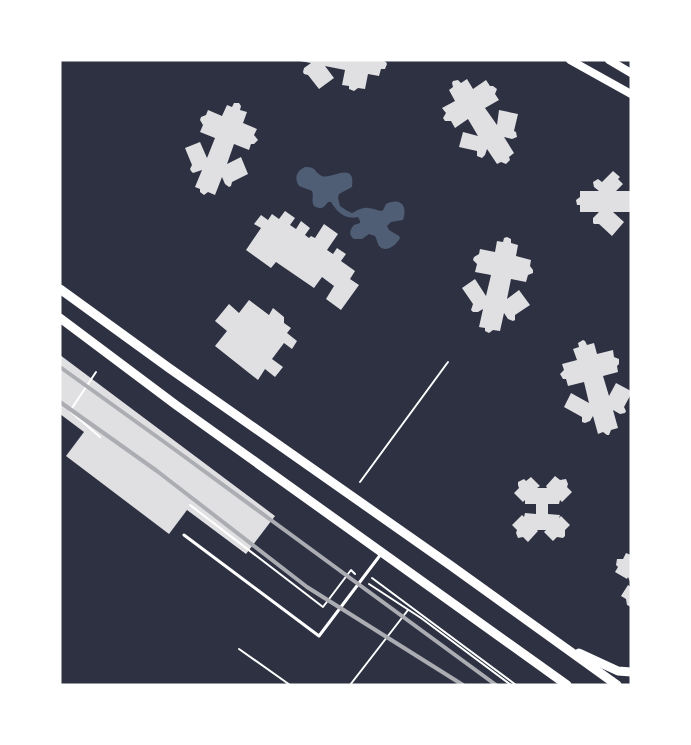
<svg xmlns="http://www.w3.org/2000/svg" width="691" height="745" font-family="Poppins,sans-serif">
	<rect width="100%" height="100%" fill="#2d3142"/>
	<path fill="#4f5d75" d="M305 167C317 167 314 172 322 176 331 180 356 160 352 187L339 194 338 198 340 206C358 218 349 211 364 208 370 207 375 210 381 211L383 210 386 204C401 197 408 206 403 220L391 222 387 226 389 230 399 236 400 238C397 244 386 254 379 246 378 245 376 237 375 236L369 234 362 239H354C349 236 349 230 354 225L360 223V221L358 217C345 220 337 212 331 202H328C324 208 321 210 314 206 311 201 314 196 312 191L299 186C294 178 296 171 305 167Z"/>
	<g fill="#e0e0e3">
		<polygon points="300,60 382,60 386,62 387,64 385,69 381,69 379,76 368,74 365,89 358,88 354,91 349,89 349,86 342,85 345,70 325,66 334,78 319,89 308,75 304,74 303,72 304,68 311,63 300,61"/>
		<polygon points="467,79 473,89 486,80 490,86 493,86 497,89 495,94 499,100 485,108 497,125 499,110 518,114 514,131 516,132 517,137 512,139 504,137 514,153 509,157 510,160 506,164 501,162 497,164 487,149 485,155 482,158 477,156 477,151 459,147 463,132 478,136 468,119 455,128 451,121 445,121 443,118 446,113 442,108 455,101 449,90 453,87 452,83 453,81 458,80 461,83"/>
		<polygon points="234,103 239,103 241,106 240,110 247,112 243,123 257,129 254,135 258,140 254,144 251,144 249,150 234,144 227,164 241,157 248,174 232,182 231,186 229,187 225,184 222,177 215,195 208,192 204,195 200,192 200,189 195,187 202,170 193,173 191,171 190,169 192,165 185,148 200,142 207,158 215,138 200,132 203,125 200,120 201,117 206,115 208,110 222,116 227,105 232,107"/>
		<polygon points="613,171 620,177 618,179 623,184 616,191 631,191 631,212 613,212 624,222 612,236 599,224 594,224 593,223 593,218 599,212 580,212 580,205 577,205 576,200 580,197 580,191 599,191 594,187 593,182 598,179 602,182"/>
		<polygon points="285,211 295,218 290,225 296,229 301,221 310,228 305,235 309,238 311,236 315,238 324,224 338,234 327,250 333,254 337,248 346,254 341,261 355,271 350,279 359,285 341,310 326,299 334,286 322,277 314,288 276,262 271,268 246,250 261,228 254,224 261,215 268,220 272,214 279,219"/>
		<polygon points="507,237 511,239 511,243 518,245 516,256 531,260 530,266 533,270 533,273 528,275 526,282 511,279 507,299 519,290 530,305 515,315 515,320 513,321 508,319 504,313 500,331 493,330 489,333 485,331 485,328 479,327 483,309 478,312 473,312 471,310 473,304 462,288 475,279 486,296 491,275 475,272 477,264 473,260 474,257 479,254 480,249 495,252 497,241 503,242 504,238"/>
		<polygon points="249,300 269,315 273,308 284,317 284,323 291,328 287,333 297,341 292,349 284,343 272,359 283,367 275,377 265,369 258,380 215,346 227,331 215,321 229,304 239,313"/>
		<polygon points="583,340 585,341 587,345 594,343 597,354 613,350 614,357 619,359 619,364 617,366 618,372 603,376 609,396 616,383 631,391 631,394 624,407 626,411 625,413 620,414 613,410 618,428 611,430 609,435 607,435 603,432 598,434 593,416 590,421 585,423 582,422 582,417 564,407 571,393 589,403 584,382 568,386 566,379 563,379 560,374 564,370 562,364 577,360 573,349 579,347 578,343"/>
		<polygon points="60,355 275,516 246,554 187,510 169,534 66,456 84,432 60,414"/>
		<polygon points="555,476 560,480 566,479 568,484 567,487 572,492 562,502 560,500 559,504 548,504 548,514 560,515 559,518 561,516 570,525 565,530 565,536 563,538 557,537 553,541 544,532 546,530 537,530 538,531 528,542 523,537 518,538 516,533 517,530 512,525 522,515 524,517 525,513 536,514 536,504 525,504 525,500 523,502 514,493 519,488 518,485 518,482 524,479 526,481 531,477 540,486 537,488 547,488 546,486"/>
		<polygon points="626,553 631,555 631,584 628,577 627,579 615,572 618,567 616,565 617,559 623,559"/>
		<polygon points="628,585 631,587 631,607 627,605 626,599 621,596"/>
	</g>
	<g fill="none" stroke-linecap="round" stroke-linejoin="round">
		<g stroke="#fff" stroke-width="2">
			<polyline points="96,372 70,411 100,437"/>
			<polyline points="360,482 448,362"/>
			<polyline points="190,505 323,607 351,570 355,574"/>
			<polyline points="372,578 516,685"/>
			<polyline points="369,584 421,618 511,685"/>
			<polyline points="239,649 290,685"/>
			<polyline points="350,685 408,610"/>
		</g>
		<polyline stroke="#fff" stroke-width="3" points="184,535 319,636 381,554"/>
		<g stroke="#fff" stroke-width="8">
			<polyline points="570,60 631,94"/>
			<polyline points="609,60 631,73"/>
		</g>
		<g stroke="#fff" stroke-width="9">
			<polyline points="60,289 169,368 450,565 617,685"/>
			<polyline points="60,318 176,405 567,685"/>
			<polyline points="579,653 618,671 631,672"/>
		</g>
		<g stroke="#abadb3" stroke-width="4">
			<polyline points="60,367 174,449 496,685"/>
			<polyline points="60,402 157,471 307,587 463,685"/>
		</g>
	</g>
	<rect width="691" height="745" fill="none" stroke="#ffffff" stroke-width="123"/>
</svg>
